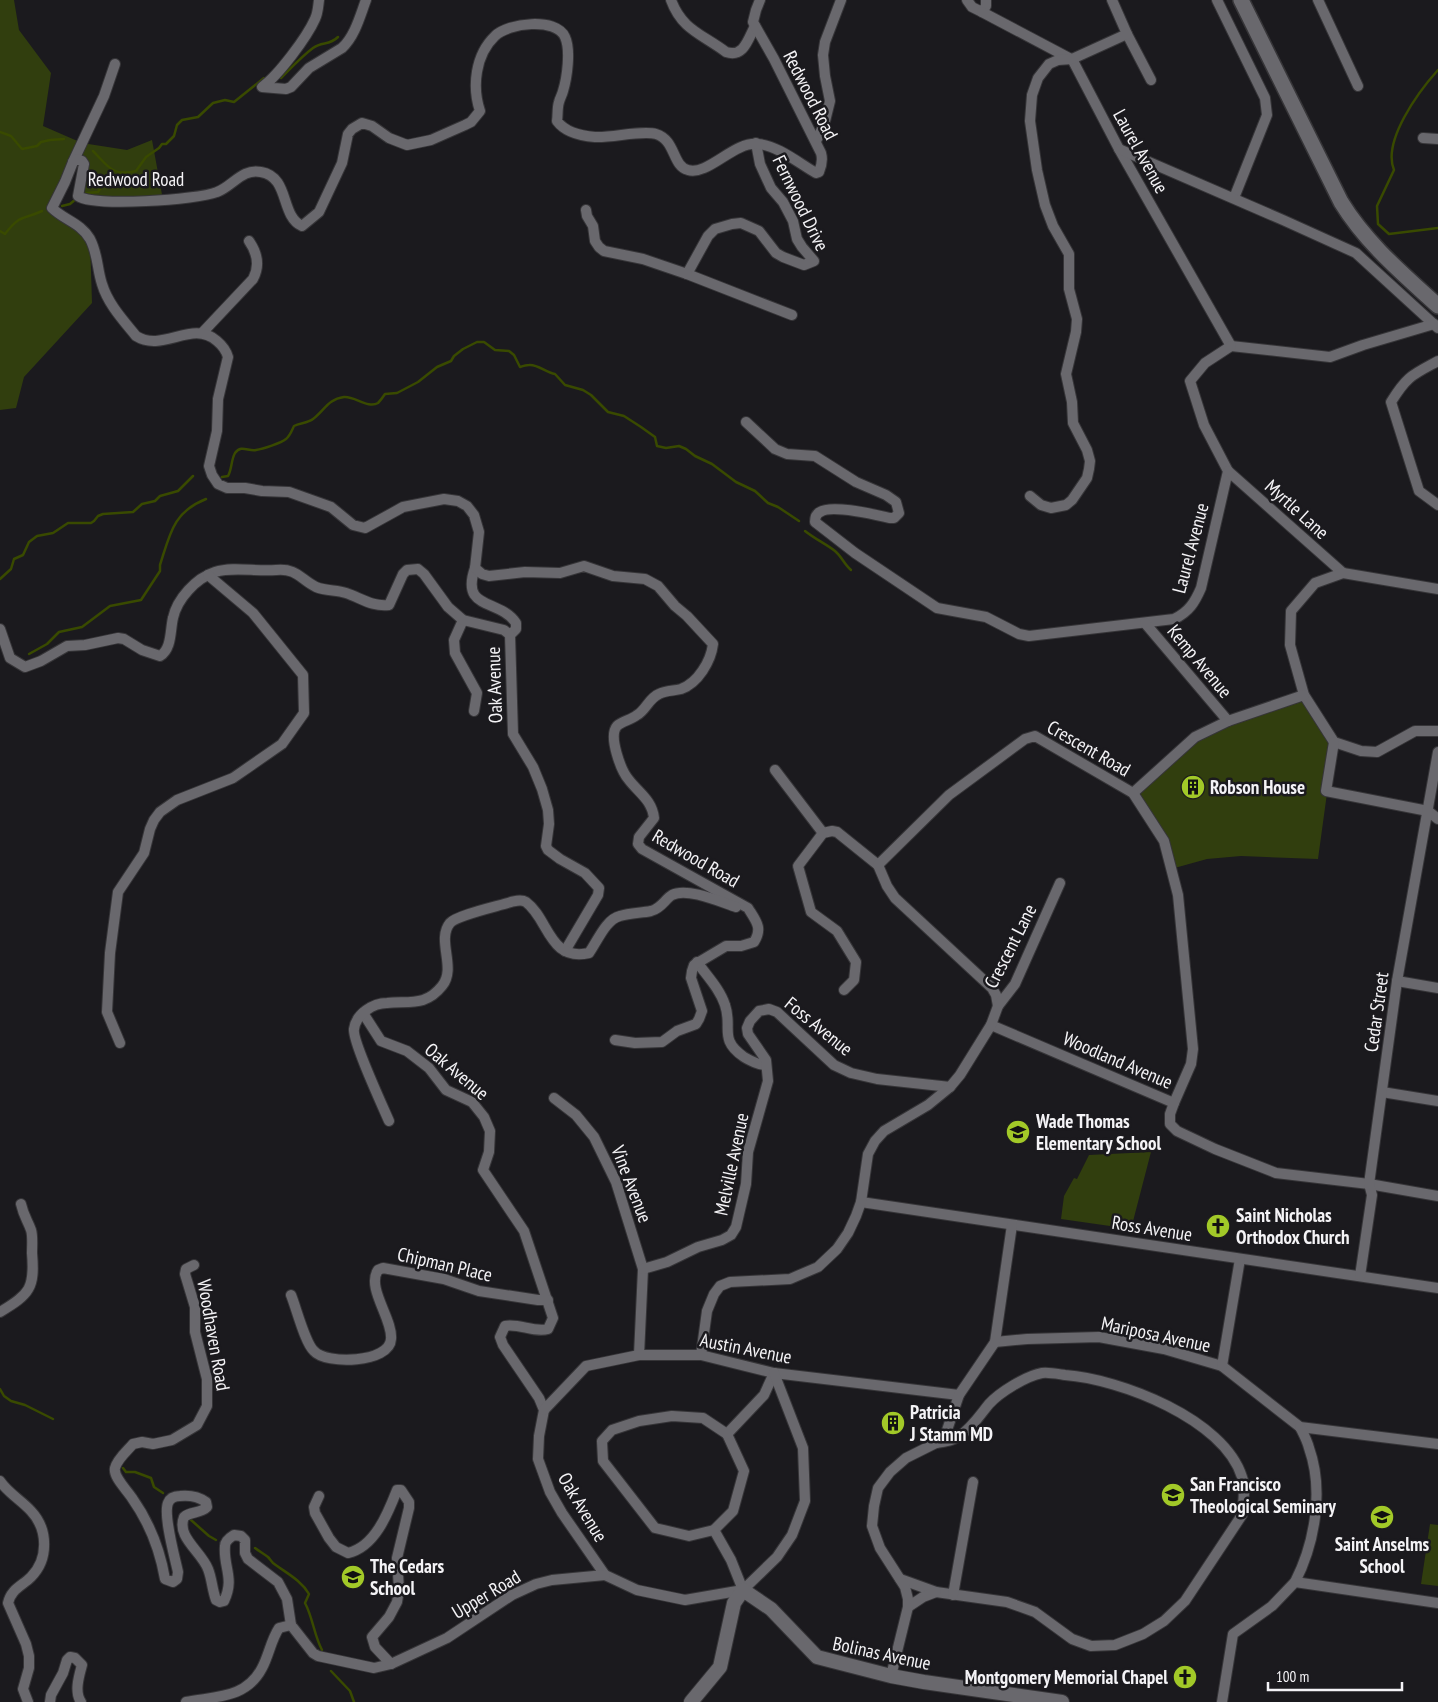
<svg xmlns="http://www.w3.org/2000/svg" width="1438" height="1702" font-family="'PT Sans Narrow',sans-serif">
	<rect width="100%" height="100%" fill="#1b1a1e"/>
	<g fill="#313e0e">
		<polygon points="0,0 14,0 19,30 51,73 43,126 82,143 127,150 152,140 163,200 82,199 84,164 79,159 52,206 90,239 92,303 24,377 16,408 0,410"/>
		<polygon points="1304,695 1334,742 1318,859 1241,856 1207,859 1171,869 1164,841 1133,793 1195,737"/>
		<polygon points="1151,1152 1131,1229 1061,1219 1064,1196 1074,1178 1077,1179 1089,1155"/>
		<polygon points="1430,1524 1438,1525 1438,1586 1421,1584"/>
	</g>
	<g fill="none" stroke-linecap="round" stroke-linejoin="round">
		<g stroke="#394a00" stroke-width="2.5">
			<path d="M1438 70C1419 91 1382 141 1394 170L1377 206 1378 224 1389 234 1438 228"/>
			<path d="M281 78C292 67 301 57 313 48 322 41 329 46 338 37"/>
			<polyline points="0,132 11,136 22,149 37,146 41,142 50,140 64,139"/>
			<path d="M93 151C108 166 112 177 136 171L146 157 159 148 162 144H166L174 136 177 125 182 120 198 117 213 103 225 100 234 102 264 78"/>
			<polyline points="87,193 98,192 104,183 120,174"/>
			<polyline points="62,206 70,204 76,199"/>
			<path d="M0 231 5 234C20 214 23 220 42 211"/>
			<path d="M222 477 228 476C232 469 231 460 235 453 241 444 249 452 256 450 263 449 281 443 286 439 290 436 292 430 294 426 300 423 308 423 313 419 324 411 328 399 344 397 355 396 368 409 378 403 380 401 383 397 385 394L397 393 418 382 437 367 451 361 454 356 463 349 477 342H484L495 350 509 351 514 355 520 367C523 366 526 365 529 365 538 364 546 373 555 374L565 385 583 390 591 395 608 412 624 416 641 427 655 437 657 446 666 448 679 446 686 449 695 456 712 464 736 482 755 491 768 503 778 507 799 521"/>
			<path d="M805 531C815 539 826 544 835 551 842 557 844 564 851 570"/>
			<polyline points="0,579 11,569 14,559 23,555 29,542 37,536 53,533 68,523 91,523 94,521 98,516 103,514 133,512 142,504 155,501 160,496 178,491 193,476"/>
			<path d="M29 654 47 644 59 632 82 627 110 606 141 600 160 571V565C170 534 173 512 206 499"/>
			<polyline points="0,1389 4,1396 11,1401 25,1405 53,1419"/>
			<polyline points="123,1468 126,1472 135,1472 151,1478 154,1487 163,1493"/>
			<polyline points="191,1520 209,1536 216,1540"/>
			<path d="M255 1548C259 1551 264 1554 268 1557 269 1558 272 1562 273 1563 286 1573 301 1580 309 1594L305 1603C313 1618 314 1635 322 1650"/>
			<polyline points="331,1671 350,1691 354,1702"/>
		</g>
		<g stroke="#363538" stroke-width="12">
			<g id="minor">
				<path d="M319 0C318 7 318 13 315 19 307 37 278 76 262 87L286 89 291 87 309 68 342 48C355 36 360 16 366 0"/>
				<path d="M671 0C682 30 702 34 726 52 744 58 748 39 755 26"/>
				<polyline points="967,0 972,7 982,12 986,6 986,0"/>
				<polyline points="1217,0 1265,98 1267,115 1234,198"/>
				<polyline points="1318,0 1358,86"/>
				<polyline points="982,12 1071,59"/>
				<polyline points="1127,34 1151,80"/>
				<polyline points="1072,59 1119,149 1231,346"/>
				<polyline points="1423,138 1438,139"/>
				<polyline points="816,141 824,125 830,101 825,76 823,55 825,42 841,0"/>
				<polyline points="756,143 760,164 771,188 783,202 793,221 797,239 802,247 814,261 804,265 783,257 776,253 759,231 741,223 732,224 715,229 708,236 687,274 792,315"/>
				<polyline points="1119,149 1283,220 1356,253 1438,328"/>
				<polyline points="73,162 104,96 115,64"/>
				<polyline points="586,210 587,216 593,226 595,241 599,247 604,251 643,259 687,274"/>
				<path d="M203 332 253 279C260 266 258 254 249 241"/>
				<polyline points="1231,346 1330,357 1363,345 1434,324"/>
				<path d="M1438 361C1412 375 1407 376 1391 402L1419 491 1438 505"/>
				<path d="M746 422 775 449 787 454 815 456 856 482 886 495 896 502 899 513 894 518H890C876 515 832 504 820 512 816 514 815 518 815 522L855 553 937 608 986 617 1019 634 1029 636 1174 619C1189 612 1195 602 1201 588L1228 471 1204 425 1190 381 1205 363 1231 346"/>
				<polyline points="1228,471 1343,573"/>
				<polyline points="1030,496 1041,505 1051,508 1066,505 1072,500 1087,478 1089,469 1090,461 1087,450 1073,423 1072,402 1066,374 1076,332 1077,319 1069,289 1069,254 1053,226 1045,205 1037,170 1030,121 1032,95 1038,78 1049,64 1058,60 1072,59 1127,34 1112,0"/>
				<path d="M475 568C460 611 499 598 516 623V629L510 635"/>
				<polyline points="1438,589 1343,573 1315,583 1291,611 1290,645 1304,695 1334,742 1361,751 1377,752 1415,731 1438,731"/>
				<polyline points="463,620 454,640 455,653 477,693 474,711"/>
				<polyline points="1145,623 1228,721"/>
				<path d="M0 629 10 658 25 667 41 661 67 646 85 645 118 638 124 639 142 650 160 656C172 649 170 630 173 618 177 599 196 578 215 572 234 566 256 572 276 570 297 568 300 579 316 587 326 591 336 590 346 593 361 598 372 607 389 605L403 574 407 570 418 569 424 574 448 607 463 620 504 630 510 635 513 734 533 767 542 789 548 810 549 824 546 846 548 850 560 859 585 873 599 888 598 895 565 951"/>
				<polyline points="1334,742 1326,791 1428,811 1438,819"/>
				<polyline points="775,770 823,833"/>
				<polyline points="1133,793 1195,737 1228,721 1304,695"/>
				<path d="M697 962C707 976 720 989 725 1005 733 1028 718 1039 744 1057 751 1061 758 1065 766 1065"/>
				<polyline points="1397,981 1438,988"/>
				<polyline points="844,990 854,980 856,962 837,931 811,912 798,866 823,833 832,831 837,832 878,865"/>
				<polyline points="998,1006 996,995 992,988 895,898 887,886 878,865 949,795 1025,739 1035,736 1133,793 1164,841 1178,895 1193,1049 1191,1064 1174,1103"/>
				<path d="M363 1013 381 1041 407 1051 429 1068 446 1090 472 1102 484 1117 490 1131 489 1152 483 1170 524 1231 553 1318 548 1329C534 1333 519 1323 505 1326L500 1337 503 1345 539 1398 544 1410 539 1436 538 1459 550 1492 562 1513 605 1575 637 1590 685 1600 743 1590"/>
				<polyline points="991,1025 1174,1103 1170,1114 1170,1124 1177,1131 1215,1149 1276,1173 1369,1184 1438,1196"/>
				<path d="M615 1040 635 1043 662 1042 677 1031 696 1024 699 1019 702 1011 691 978 692 971 694 965 726 946H741L754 942C763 928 756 921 748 908L642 849 638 844 639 837 654 818C652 800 639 793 629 780 621 771 608 736 617 726 622 721 631 720 637 715 646 710 649 698 659 694 666 690 674 691 681 689 698 683 711 661 713 644L687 616 675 606 658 586 645 579 613 576 584 566 560 573 525 572 489 576 482 574 475 568 479 532 474 515 467 506 458 501 444 499 403 507 365 528 353 525 331 507 289 492 262 491 245 488H227L218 484 212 475 209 466 217 431 218 399 228 357C226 350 223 346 217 341 192 319 163 353 136 336 123 320 108 304 102 284 97 269 98 254 90 239 81 223 64 220 52 208L65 182 73 162 76 159 82 161 84 164 78 196C92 207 198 200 217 192 233 186 242 168 261 172 290 177 280 216 302 226L319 212 342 163 348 134 352 129 362 123 372 126 389 138 407 145 431 140 465 125 471 122 480 111C472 87 475 55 495 36 508 23 556 17 565 37 571 50 567 78 563 91 562 95 560 98 559 102 557 108 558 115 557 121 565 132 582 136 595 137 612 138 642 130 656 134 676 140 672 166 688 170 708 176 734 141 758 144 777 145 800 164 816 173L819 172C822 165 823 160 821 153L774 59 753 22 756 10 760 0"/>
				<polyline points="120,1043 107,1012 110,953 118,892 144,853 150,829 154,820 160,812 177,800 233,778 282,744 304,713 303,675 253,613 208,575"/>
				<polyline points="1382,1092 1438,1101"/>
				<polyline points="554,1098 576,1115 594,1137 616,1182 643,1269 639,1355"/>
				<path d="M389 1121C383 1107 352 1040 354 1029 356 1014 373 1003 387 1003 411 1001 426 1006 442 986 457 968 436 940 450 923 457 915 499 906 511 902 516 901 521 899 526 902 549 919 549 962 589 953 597 942 606 919 620 916 630 913 641 913 651 911 662 908 665 899 672 895 687 887 721 902 736 907"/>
				<polyline points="861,1202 1438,1288"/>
				<path d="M194 1265 186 1269 185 1274 195 1307V1332L207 1379V1406L197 1425 172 1440 153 1444 142 1442 133 1444C128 1450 117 1459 115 1468 113 1477 127 1490 132 1498 149 1522 160 1550 165 1579L173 1582 177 1579 178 1572C175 1558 163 1515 168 1503 170 1498 175 1496 180 1496 190 1495 199 1497 206 1502L207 1507C200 1514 191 1511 184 1517 176 1537 201 1551 208 1569 212 1579 212 1589 216 1600L220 1602 224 1601C235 1578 223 1567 225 1546 225 1541 229 1538 234 1535L241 1536 245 1540V1553L248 1559 278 1582 287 1599 291 1625 313 1653 318 1656 374 1668 391 1664 447 1638 512 1595 536 1584 552 1580 605 1575"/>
				<polyline points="643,1269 667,1262 698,1247 722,1240 731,1235 736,1227 746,1184 748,1152 768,1081 766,1060 748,1034 747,1028 750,1021 759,1011 769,1009 777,1012 834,1065 851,1073 877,1079 950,1087"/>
				<polyline points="1360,1276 1372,1195 1369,1184 1397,981 1438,752"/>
				<path d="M291 1295C296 1307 305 1343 314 1351 326 1365 390 1363 391 1339 393 1319 366 1288 378 1270L383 1268 444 1279 479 1291 538 1300H548"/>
				<path d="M0 1312C30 1294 35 1288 32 1253 32 1246 33 1236 31 1230 27 1219 24 1217 21 1204"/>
				<polyline points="995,1342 1027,1339 1099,1337 1164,1349 1222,1366 1300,1427 1438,1444"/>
				<polyline points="701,1355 707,1311 714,1294 720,1286 730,1282 790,1279 818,1267 837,1249 848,1233 856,1216 861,1202 868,1154 875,1141 884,1131 928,1105 950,1087 960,1075 991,1025 998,1006 1015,984 1060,883"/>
				<polyline points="1222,1366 1240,1259"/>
				<polyline points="544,1410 586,1366 639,1355 701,1355 774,1373 959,1395"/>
				<path d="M0 1481C8 1493 21 1500 31 1511 48 1529 49 1559 31 1577 22 1586 11 1589 8 1603L26 1644 29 1656V1668L23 1689 28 1702"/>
				<path d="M319 1496 314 1507 315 1513 329 1538 336 1547 348 1553C375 1547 388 1513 397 1490H401L409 1502V1508L397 1558 399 1590 397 1602 389 1617 372 1637 375 1647 391 1664"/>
				<polyline points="714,1530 733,1511 744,1471 727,1434"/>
				<path d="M900 1579 936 1592 1007 1602 1035 1612 1072 1639 1091 1646 1115 1645 1143 1634 1164 1621 1185 1601 1242 1515C1243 1503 1246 1488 1242 1477 1224 1419 1120 1379 1065 1375 1058 1374 1048 1372 1042 1373 1026 1376 1000 1392 989 1404 980 1415 971 1429 958 1437 952 1441 944 1442 936 1443"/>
				<path d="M1295 1582C1315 1543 1324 1490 1309 1448 1307 1440 1303 1433 1300 1427"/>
				<polyline points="743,1590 731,1560 714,1530 689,1536 655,1528 603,1461 602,1441 612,1430 639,1421 672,1416 703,1418 727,1434 764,1395 774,1373"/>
				<polyline points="743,1590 777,1557 792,1535 805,1501 803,1448 774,1373"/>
				<polyline points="953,1595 973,1482"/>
				<polyline points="908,1607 923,1597 936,1592"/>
				<polyline points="891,1676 908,1607 908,1599 905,1587 880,1548 872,1526 874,1506 878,1488 890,1472 906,1458 936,1443 946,1433 959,1395 995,1342 1012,1225"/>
				<path d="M50 1702 51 1695 63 1673 67 1660 70 1657 75 1658 82 1665C79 1676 74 1692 81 1702"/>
				<path d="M186 1702C215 1696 246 1699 262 1668 269 1655 271 1640 279 1628L291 1625"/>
				<polyline points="1222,1702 1233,1634 1272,1606 1295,1582 1438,1603"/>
			</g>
		</g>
		<g stroke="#363538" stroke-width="16">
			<polyline id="tertiary" points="691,1702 720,1667 734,1603 743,1590 771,1609 817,1657 891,1676 924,1682 1062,1702"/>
		</g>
		<g stroke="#363538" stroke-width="18">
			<path id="secondary" d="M1241 0 1341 202C1366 243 1403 274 1438 306"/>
		</g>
		<use href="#minor" stroke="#69686d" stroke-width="10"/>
		<use href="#tertiary" stroke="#69686d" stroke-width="14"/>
		<use href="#secondary" stroke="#69686d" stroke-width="15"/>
	</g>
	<defs>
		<g id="building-disc" transform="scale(1.25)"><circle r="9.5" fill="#a2c928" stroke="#1b1a1e"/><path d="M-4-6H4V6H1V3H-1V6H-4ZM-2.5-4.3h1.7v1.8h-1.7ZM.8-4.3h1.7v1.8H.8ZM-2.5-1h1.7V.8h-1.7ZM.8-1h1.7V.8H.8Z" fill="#111"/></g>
		<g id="school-disc" transform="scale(1.25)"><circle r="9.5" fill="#a2c928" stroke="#1b1a1e"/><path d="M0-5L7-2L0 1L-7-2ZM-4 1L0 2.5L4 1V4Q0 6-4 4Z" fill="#111"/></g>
		<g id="church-disc" transform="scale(1.25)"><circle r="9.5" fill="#a2c928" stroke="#1b1a1e"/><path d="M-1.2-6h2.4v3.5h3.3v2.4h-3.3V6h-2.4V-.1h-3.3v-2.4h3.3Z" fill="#111"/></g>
	</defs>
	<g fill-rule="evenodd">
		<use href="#building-disc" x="1193" y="787"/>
		<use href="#school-disc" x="1018" y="1132"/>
		<use href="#church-disc" x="1218" y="1226"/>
		<use href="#building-disc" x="893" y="1423"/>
		<use href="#school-disc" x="1173" y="1495"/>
		<use href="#school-disc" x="1382" y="1517"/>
		<use href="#school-disc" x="353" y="1577"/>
		<use href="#church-disc" x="1185" y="1677"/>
	</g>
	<g text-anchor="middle" stroke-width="5" stroke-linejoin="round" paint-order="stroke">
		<g font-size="19" fill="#f4f3f6" stroke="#1b1a1e">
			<text transform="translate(811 95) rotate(63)" y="7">Redwood Road</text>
			<text transform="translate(1141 151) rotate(61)" y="7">Laurel Avenue</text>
			<text x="136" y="186">Redwood Road</text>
			<text transform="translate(801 203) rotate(64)" y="7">Fernwood Drive</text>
			<text transform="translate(1297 509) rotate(42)" y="7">Myrtle Lane</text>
			<text transform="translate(1190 548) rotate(-75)" y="7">Laurel Avenue</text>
			<text transform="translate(1200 661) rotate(50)" y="7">Kemp Avenue</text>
			<text transform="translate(494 685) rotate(-92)" y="7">Oak Avenue</text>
			<text transform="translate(1089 748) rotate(30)" y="7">Crescent Road</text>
			<text transform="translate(696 858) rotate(30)" y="7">Redwood Road</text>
			<text transform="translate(1010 946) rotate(-63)" y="7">Crescent Lane</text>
			<text transform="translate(1376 1012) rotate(-82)" y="7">Cedar Street</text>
			<text transform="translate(819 1026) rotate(39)" y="7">Foss Avenue</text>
			<text transform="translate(1118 1060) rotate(23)" y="7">Woodland Avenue</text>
			<text transform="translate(457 1071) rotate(40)" y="7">Oak Avenue</text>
			<text transform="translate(731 1164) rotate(-78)" y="7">Melville Avenue</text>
			<text transform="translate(632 1184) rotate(69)" y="7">Vine Avenue</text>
			<text transform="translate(1152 1228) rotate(9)" y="7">Ross Avenue</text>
			<text transform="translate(445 1264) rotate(13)" y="7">Chipman Place</text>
			<text transform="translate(1156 1334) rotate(12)" y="7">Mariposa Avenue</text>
			<text transform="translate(214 1335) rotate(80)" y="7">Woodhaven Road</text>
			<text transform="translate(746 1348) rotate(11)" y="7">Austin Avenue</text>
			<text transform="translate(583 1507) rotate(59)" y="7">Oak Avenue</text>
			<text transform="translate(486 1594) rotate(-31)" y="7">Upper Road</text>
			<text transform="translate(882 1653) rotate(12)" y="7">Bolinas Avenue</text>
		</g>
		<g font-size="19" font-weight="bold" fill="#f4f3f6" stroke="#1b1a1e" text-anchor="start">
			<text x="1210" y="794">Robson House</text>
			<text x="1036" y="1128">Wade Thomas<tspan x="1036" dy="22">Elementary School</tspan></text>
			<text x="1236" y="1222">Saint Nicholas<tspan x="1236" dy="22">Orthodox Church</tspan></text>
			<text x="910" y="1419">Patricia<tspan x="910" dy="22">J Stamm MD</tspan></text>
			<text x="1190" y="1491">San Francisco<tspan x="1190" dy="22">Theological Seminary</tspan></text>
			<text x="1382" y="1551" text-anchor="middle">Saint Anselms<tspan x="1382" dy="22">School</tspan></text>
			<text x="370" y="1573">The Cedars<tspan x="370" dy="22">School</tspan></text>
			<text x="1168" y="1684" text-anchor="end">Montgomery Memorial Chapel</text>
		</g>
	</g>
	<path d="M1268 1682v8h134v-8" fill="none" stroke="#f4f3f6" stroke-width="2.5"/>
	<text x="1276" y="1682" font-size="15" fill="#f4f3f6" stroke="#1b1a1e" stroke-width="4" paint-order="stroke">100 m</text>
</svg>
